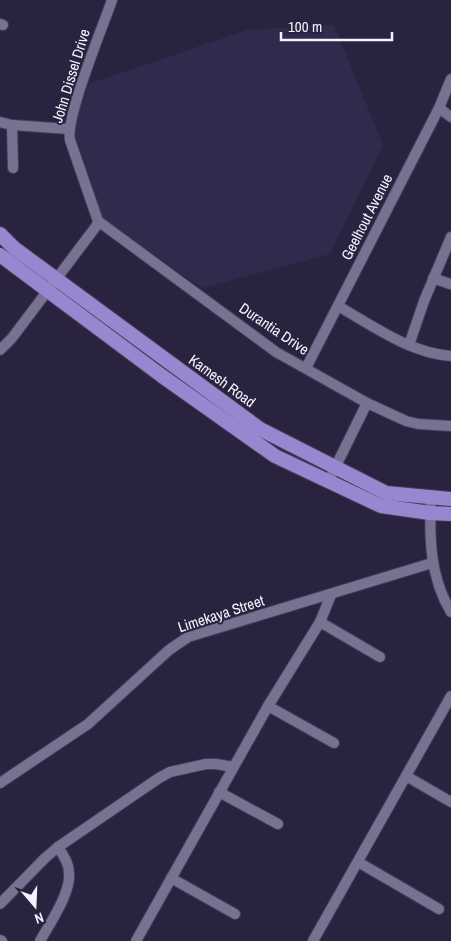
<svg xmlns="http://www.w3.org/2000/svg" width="451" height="941" font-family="'Archivo Narrow',sans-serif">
	<rect width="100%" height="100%" fill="#2a233f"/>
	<polygon fill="#322a4c" points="334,25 383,145 330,254 202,288 102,218 73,128 89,84 247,30"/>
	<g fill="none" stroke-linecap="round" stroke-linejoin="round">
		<g stroke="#443f55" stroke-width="12">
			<g id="minor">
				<polyline points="0,24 3,25"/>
				<polyline points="439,108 451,117"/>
				<polyline points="0,122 12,125 69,129"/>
				<polyline points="12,125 13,168"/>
				<polyline points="98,221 276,352 367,403 406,421 418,424 451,426"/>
				<polyline points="433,278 450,284"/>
				<path d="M338 306C373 326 410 353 451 356"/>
				<polyline points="409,345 424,301 451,237"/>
				<path d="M0 350 12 338 97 225 98 221 70 140C65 118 103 26 112 0"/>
				<polyline points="306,368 439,108 451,79"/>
				<polyline points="328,482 367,403"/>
				<path d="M431 498C429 537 430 578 451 612"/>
				<polyline points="320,622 380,657"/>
				<polyline points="268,706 334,743"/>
				<polyline points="406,776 451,802"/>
				<polyline points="0,783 88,724 169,650 188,637 432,563"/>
				<polyline points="219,792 278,824"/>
				<polyline points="358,862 439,909"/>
				<polyline points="171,878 235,914"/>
				<polyline points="0,904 45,858 58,847 159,778 170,772 206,764 216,764 233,767"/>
				<polyline points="0,940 2,941"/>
				<path d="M40 941C50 923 71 893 69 873 69 863 63 855 58 847"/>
				<polyline points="136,941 268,706 320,622 331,595"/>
				<polyline points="313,941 451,696"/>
			</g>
		</g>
		<g stroke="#443f55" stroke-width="16">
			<g id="major">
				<polyline points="0,234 14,248 260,429 386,493 451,499"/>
				<polyline points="0,255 162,376 275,456 381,506 430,513 451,514"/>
			</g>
		</g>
		<use href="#minor" stroke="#787292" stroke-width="10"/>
		<use href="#major" stroke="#9886d1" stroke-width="14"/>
	</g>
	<g text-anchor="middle" stroke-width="4" stroke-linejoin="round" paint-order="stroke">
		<g font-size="15" fill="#f4f2fe" stroke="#2a233f">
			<text transform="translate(71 76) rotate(-73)" y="5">John Dissel Drive</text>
			<text transform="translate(367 217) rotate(-63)" y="5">Geelhout Avenue</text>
			<text transform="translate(274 329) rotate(34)" y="5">Durantia Drive</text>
			<text transform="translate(222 381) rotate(36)" y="5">Kamesh Road</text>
			<text transform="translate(221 614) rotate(-18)" y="5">Limekaya Street</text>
		</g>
	</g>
	<g transform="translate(35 906) rotate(161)" stroke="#2a233f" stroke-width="4" paint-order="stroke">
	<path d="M0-4L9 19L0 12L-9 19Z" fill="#f4f2fe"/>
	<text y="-8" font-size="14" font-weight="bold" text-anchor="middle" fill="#f4f2fe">N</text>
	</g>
	<path d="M281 32v8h111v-8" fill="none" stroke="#f4f2fe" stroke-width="2.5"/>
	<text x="288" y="32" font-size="15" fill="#f4f2fe" stroke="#2a233f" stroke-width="4" paint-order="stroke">100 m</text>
</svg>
